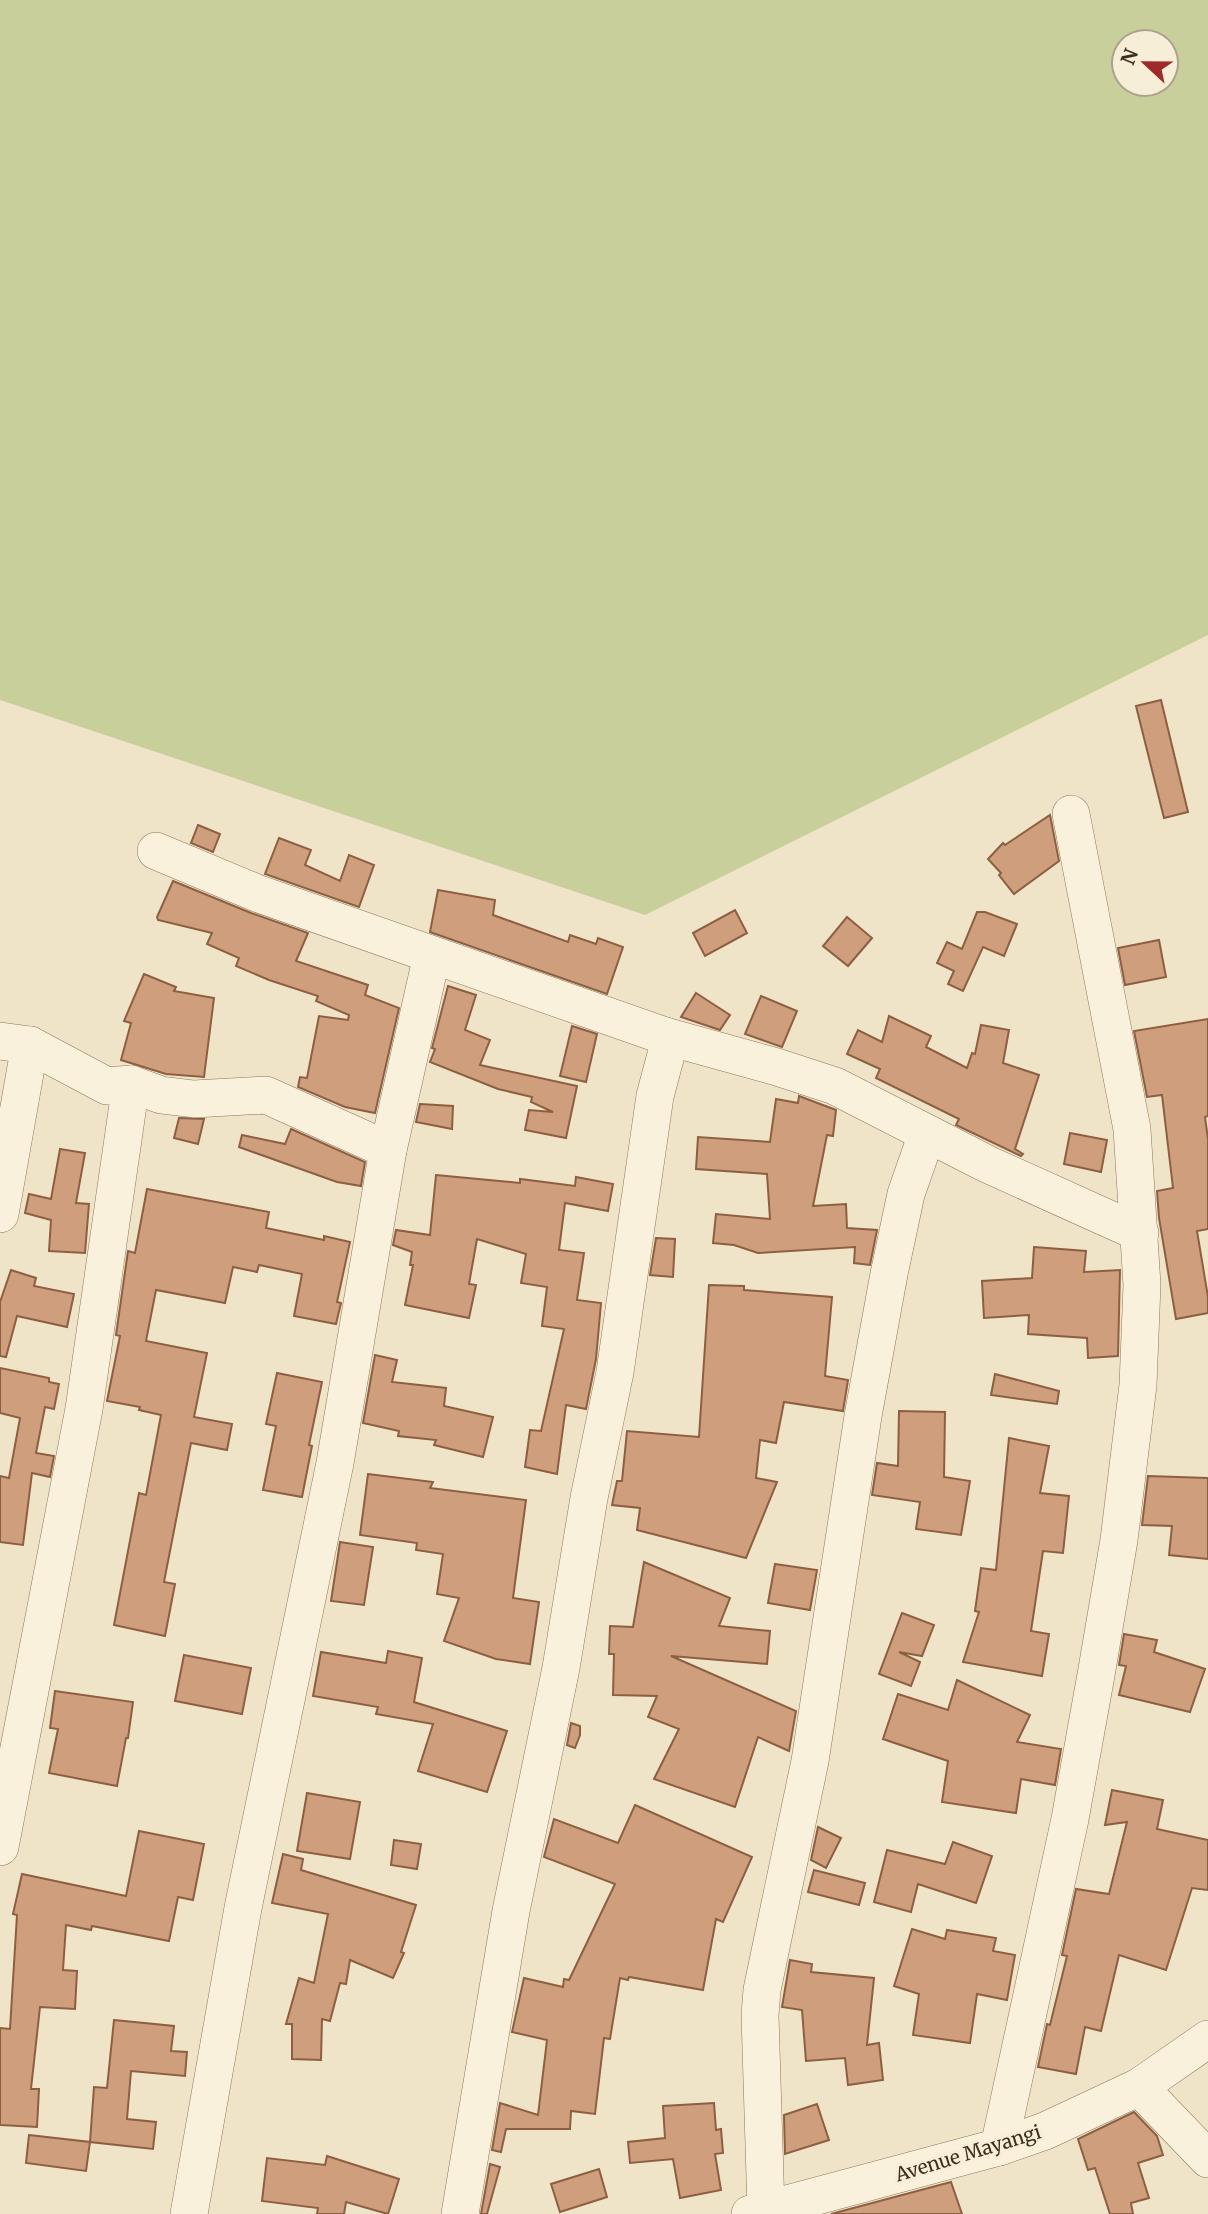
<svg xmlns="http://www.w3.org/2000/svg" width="1208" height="2214" font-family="Merriweather,serif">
	<rect width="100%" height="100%" fill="#f0e4c8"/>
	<path fill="#c9cf9b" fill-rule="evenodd" d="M0 0H1208V635L645 915 0 700ZM1124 42H1166V84H1124Z"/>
	<g fill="#cf9f7d" stroke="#8d5f41" stroke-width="2">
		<polygon points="1161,700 1188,812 1164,818 1136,706"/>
		<polygon points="1050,815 1059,861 1014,894 999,875 1001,873 988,859 1003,843 1005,845"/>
		<polygon points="198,825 220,834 213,852 191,843"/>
		<polygon points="279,838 311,850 305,865 340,881 349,855 374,865 359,907 265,874"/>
		<polygon points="173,881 251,913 308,933 296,961 368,985 365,995 399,1008 375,1113 345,1107 298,1087 300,1077 307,1078 319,1016 348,1020 349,1015 316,1001 318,996 269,980 236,966 239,958 207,944 212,933 158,920 157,917"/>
		<polygon points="438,890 495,900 493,915 568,942 570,935 596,944 598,938 623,947 607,994 430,932"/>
		<polygon points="735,910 747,933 705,956 693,933"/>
		<polygon points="977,912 985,912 1017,924 1004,956 983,947 963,991 948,984 954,971 937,963 947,942 962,949"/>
		<polygon points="847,917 872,938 848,966 823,946"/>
		<polygon points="1159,940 1166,977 1125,985 1118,948"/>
		<polygon points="144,974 176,987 174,991 214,998 204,1077 166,1074 121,1060 131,1023 124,1021"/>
		<polygon points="448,986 476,995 465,1030 490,1040 480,1065 577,1086 566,1138 525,1130 529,1110 553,1112 531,1102 532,1097 498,1089 430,1062 435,1049 432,1048"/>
		<polygon points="696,993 730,1015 720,1030 681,1017"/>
		<polygon points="761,996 797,1011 782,1047 745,1034"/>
		<polygon points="889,1016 931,1036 926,1047 967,1068 972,1053 975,1054 981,1025 1009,1030 1003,1063 1039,1075 1015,1149 1023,1154 1021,1156 956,1125 959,1119 876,1078 880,1069 847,1054 858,1030 882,1042"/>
		<polygon points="1208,1019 1208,1116 1205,1117 1208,1139 1208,1229 1197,1231 1208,1297 1208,1313 1176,1319 1159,1218 1157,1191 1173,1188 1162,1095 1147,1097 1134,1031"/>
		<polygon points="572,1026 597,1034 586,1082 560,1076"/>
		<polygon points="799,1096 836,1110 833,1136 827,1135 813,1206 846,1204 847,1228 877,1230 870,1265 854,1263 855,1247 758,1253 734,1245 713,1243 716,1214 770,1219 767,1174 696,1169 698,1137 770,1142 776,1099 798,1103"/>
		<polygon points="420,1104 453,1106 452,1129 416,1122"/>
		<polygon points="179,1118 204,1119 198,1144 174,1138"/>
		<polygon points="291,1129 365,1162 361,1186 337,1182 239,1147 242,1135 285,1144"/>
		<polygon points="1070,1133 1107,1140 1101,1172 1064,1164"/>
		<polygon points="60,1149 85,1153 76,1203 89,1204 85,1253 49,1251 51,1220 25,1213 29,1194 51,1199"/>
		<polygon points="436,1175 520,1183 520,1179 575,1186 576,1177 613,1184 608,1211 565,1203 559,1250 584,1253 577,1300 601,1303 596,1359 586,1409 566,1405 557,1474 525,1467 530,1430 541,1431 564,1329 542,1326 547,1287 521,1283 526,1254 477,1239 469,1284 476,1285 469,1318 405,1305 413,1265 410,1265 412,1252 393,1245 396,1230 430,1235"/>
		<polygon points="147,1189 269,1212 266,1228 324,1240 324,1236 350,1242 337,1302 341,1303 336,1324 294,1316 302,1274 259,1265 257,1272 233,1267 225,1303 156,1290 146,1341 207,1353 194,1417 232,1424 227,1450 191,1443 164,1582 175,1584 165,1636 114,1625 139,1493 146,1495 161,1415 139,1410 140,1407 107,1401 120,1336 116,1335 128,1251 135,1253"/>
		<polygon points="656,1238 675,1239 673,1277 650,1275"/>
		<polygon points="1034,1247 1086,1251 1084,1272 1120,1270 1118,1356 1088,1358 1087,1338 1028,1334 1029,1315 984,1318 982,1281 1032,1278"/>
		<polygon points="11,1270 36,1278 34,1286 74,1294 67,1327 17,1316 6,1357 0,1356 0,1302"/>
		<polygon points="709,1285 744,1286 744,1290 832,1297 825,1376 848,1380 843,1411 784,1402 776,1443 760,1440 756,1478 777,1482 746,1558 637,1530 640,1508 612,1505 617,1481 622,1481 627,1431 699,1437"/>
		<polygon points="375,1355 397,1360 392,1382 446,1388 444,1406 493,1417 483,1457 434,1445 436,1440 398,1436 399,1431 363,1423"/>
		<polygon points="0,1368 49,1378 49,1382 59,1384 54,1409 45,1407 36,1453 54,1456 50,1477 32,1473 23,1545 0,1542 0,1476 9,1478 20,1418 0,1413"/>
		<polygon points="277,1373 322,1382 309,1445 312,1446 302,1497 263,1490 276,1426 266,1424"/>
		<polygon points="995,1374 1059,1391 1057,1404 991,1395"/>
		<polygon points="899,1411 945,1412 944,1477 970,1481 961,1535 916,1529 920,1502 872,1495 877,1463 898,1466"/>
		<polygon points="1009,1438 1049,1446 1040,1493 1069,1496 1063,1553 1043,1551 1031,1631 1049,1634 1042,1676 963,1662 979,1612 975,1611 981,1568 996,1570"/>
		<polygon points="368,1474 433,1482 430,1488 526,1500 513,1598 539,1602 530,1664 496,1659 444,1641 459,1598 437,1594 443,1554 416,1550 417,1543 360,1535"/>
		<polygon points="1148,1476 1208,1478 1208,1559 1169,1555 1172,1526 1142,1525"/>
		<polygon points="340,1542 373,1547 364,1605 331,1601"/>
		<polygon points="644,1562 730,1598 719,1626 770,1631 767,1664 671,1656 796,1711 789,1751 758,1737 735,1807 654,1779 679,1729 648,1717 657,1696 613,1695 614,1654 609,1654 610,1626 633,1627"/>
		<polygon points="775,1564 817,1570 810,1610 768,1603"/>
		<polygon points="902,1613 934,1625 922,1656 899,1652 920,1662 911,1686 879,1674"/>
		<polygon points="1124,1634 1157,1640 1154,1652 1205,1669 1190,1712 1119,1695 1126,1666 1119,1665"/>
		<polygon points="388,1651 422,1658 414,1702 507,1731 487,1792 418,1771 433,1724 376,1714 378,1707 313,1696 321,1652 386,1663"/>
		<polygon points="184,1655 251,1668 242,1714 175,1701"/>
		<polygon points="957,1680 1030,1715 1017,1742 1061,1749 1055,1785 1021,1779 1016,1813 942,1802 948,1761 883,1739 898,1694 948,1710"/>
		<polygon points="55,1691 133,1702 128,1738 126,1738 117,1786 49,1773 58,1729 50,1728"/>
		<polygon points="571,1723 580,1726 580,1735 575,1748 567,1745"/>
		<polygon points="1112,1790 1163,1800 1157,1829 1208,1840 1208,1890 1192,1888 1166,1970 1119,1955 1101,2031 1085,2027 1076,2074 1038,2067 1047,2024 1050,2025 1067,1956 1062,1955 1076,1889 1109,1894 1127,1822 1105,1825"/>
		<polygon points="307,1793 360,1802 350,1859 297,1851"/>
		<polygon points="635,1805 752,1857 723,1922 716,1919 703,1990 629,1977 628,1980 620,1978 610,2039 604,2038 595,2114 571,2111 570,2129 506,2129 501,2152 492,2150 500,2103 538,2115 547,2040 512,2032 524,1978 563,1987 564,1979 569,1980 615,1884 544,1857 554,1819 618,1843"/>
		<polygon points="818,1827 841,1838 826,1868 811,1860"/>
		<polygon points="139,1831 204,1844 193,1900 178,1897 169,1941 92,1926 91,1930 66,1925 63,1970 77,1971 75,2009 40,2007 31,2089 39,2089 37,2127 0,2125 0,2028 10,2029 17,1915 13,1914 22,1874 126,1896"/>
		<polygon points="394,1840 421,1844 417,1869 391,1865"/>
		<polygon points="953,1842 992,1856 976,1903 918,1884 911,1912 874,1902 887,1850 945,1864"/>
		<polygon points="283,1854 303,1859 301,1870 416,1905 401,1952 404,1953 393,1978 350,1960 346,1984 340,1983 330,2021 322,2019 321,2060 292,2059 292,2024 286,2024 299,1978 314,1983 328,1914 272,1903"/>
		<polygon points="814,1870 865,1883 859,1905 808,1892"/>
		<polygon points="912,1929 945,1939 947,1930 996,1938 993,1951 1015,1955 1007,2000 977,1994 970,2043 913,2035 919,1994 894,1986"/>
		<polygon points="790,1960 812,1964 811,1972 874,1978 867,2045 879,2043 883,2080 848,2085 845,2058 806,2061 802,2010 782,2007"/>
		<polygon points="114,2020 174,2026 171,2051 187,2052 185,2076 131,2071 127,2119 156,2122 153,2149 90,2142 94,2087 107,2088"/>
		<polygon points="714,2103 716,2130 721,2129 723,2153 715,2154 721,2190 680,2198 673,2159 630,2163 628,2142 665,2138 663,2106"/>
		<polygon points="817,2104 829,2140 785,2154 784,2115"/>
		<polygon points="1134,2112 1157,2136 1163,2155 1138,2163 1149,2198 1131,2203 1133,2214 1110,2214 1095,2168 1088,2170 1078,2139"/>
		<polygon points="29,2135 90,2142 86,2171 26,2163"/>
		<polygon points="327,2156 399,2179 388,2214 346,2202 344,2214 317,2214 318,2208 262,2201 267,2158 325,2165"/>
		<polygon points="490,2164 500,2167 487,2214 481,2214"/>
		<polygon points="599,2169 607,2197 560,2212 551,2184"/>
		<polygon points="951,2182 962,2214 831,2214"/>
	</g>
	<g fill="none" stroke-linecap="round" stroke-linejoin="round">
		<g stroke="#8d765c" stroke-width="38">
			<g id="minor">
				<polyline points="156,851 259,894 665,1036 667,1051 655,1096 615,1372 589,1498 561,1668 511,1911 460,2214"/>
				<polyline points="665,1036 777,1067 835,1086 987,1164 1140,1233"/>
				<polyline points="0,1041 30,1045 107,1086 131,1084 161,1095 194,1099 266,1095 388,1150"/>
				<polyline points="0,1214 30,1045"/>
				<polyline points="0,1847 84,1409 131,1084"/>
				<polyline points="1139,2087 1208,2159"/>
				<polyline points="999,2147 1070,1819 1096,1675 1119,1540 1138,1385 1142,1285 1132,1129 1071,814"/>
				<polyline points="766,2210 760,2015 762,1990 810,1761 863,1416 889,1274 906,1194 927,1134"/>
				<polyline points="189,2214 243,1908 335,1463 388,1150 432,955"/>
				<polyline points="750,2214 999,2147 1045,2131 1139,2087 1208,2039"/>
			</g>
		</g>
		<use href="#minor" stroke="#faf1dc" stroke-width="37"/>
	</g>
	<g text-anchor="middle" stroke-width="6" stroke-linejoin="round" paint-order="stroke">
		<g font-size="19" fill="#3d2e20" stroke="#f7eed8">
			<text transform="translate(968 2153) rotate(-17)" y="7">Avenue Mayangi</text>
		</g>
	</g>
	<g transform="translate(1145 63) rotate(292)"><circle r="33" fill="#f7eed8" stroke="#ada18e" stroke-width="2"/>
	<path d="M0-5L12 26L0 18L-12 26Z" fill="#9e2a2b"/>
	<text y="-10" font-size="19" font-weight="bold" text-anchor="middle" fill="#3d2e20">N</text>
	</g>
</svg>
